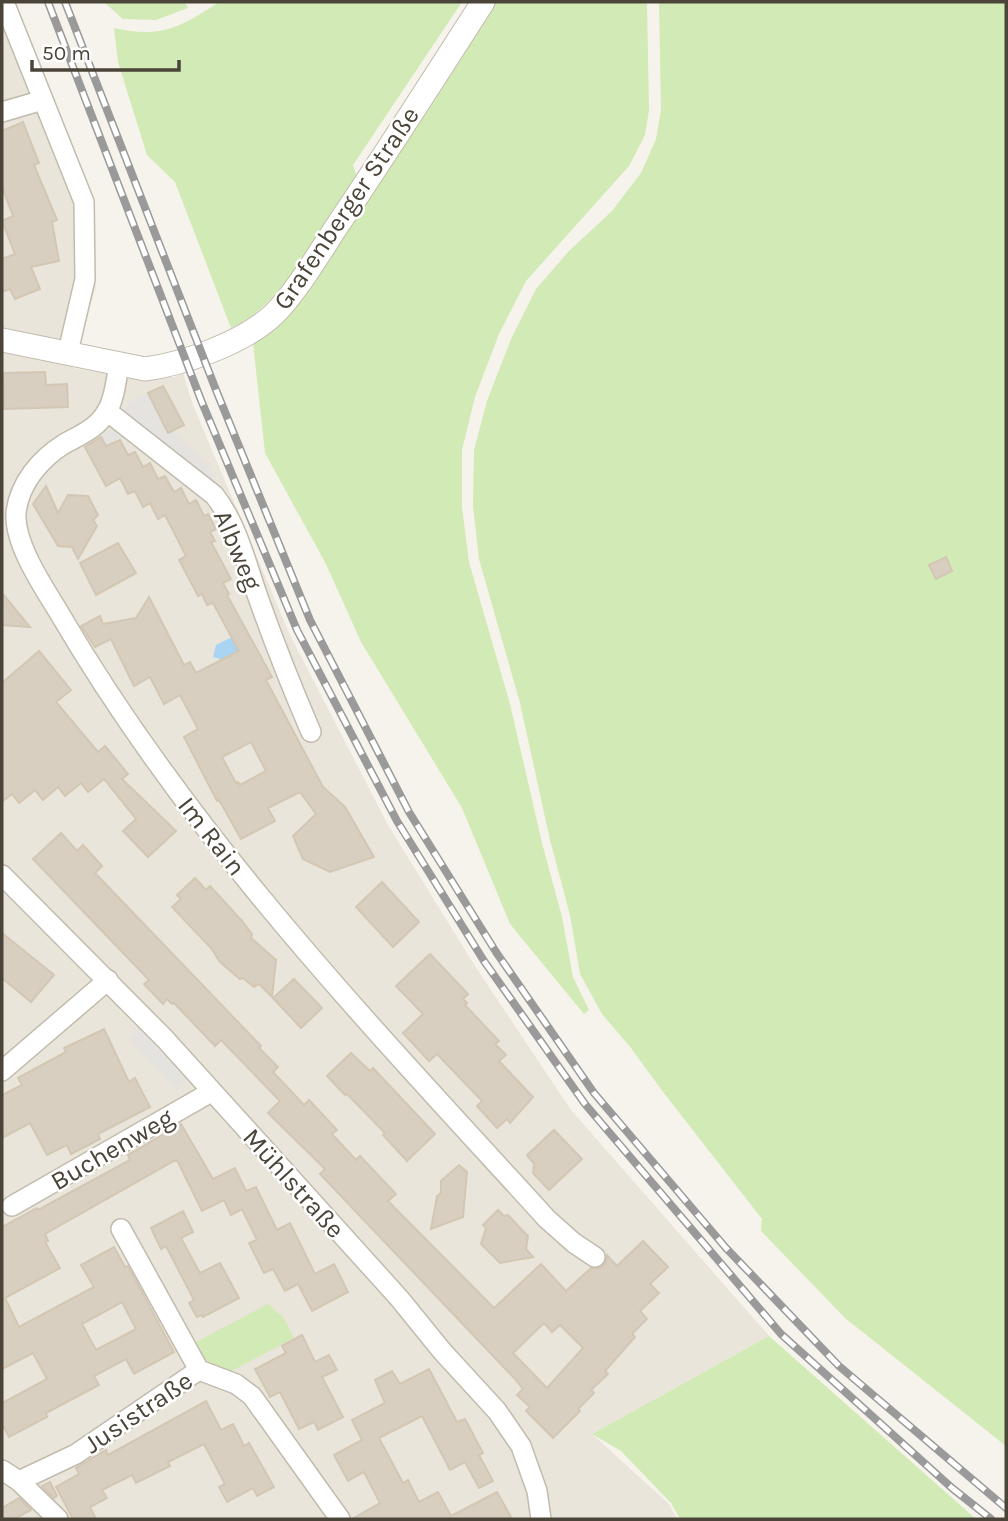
<svg xmlns="http://www.w3.org/2000/svg" width="1008" height="1521" font-family="Karla,sans-serif">
	<rect width="100%" height="100%" fill="#f6f3ec"/>
	<polygon fill="#eae5da" points="2,2 15,2 83,175 92,212 96,286 73,368 126,377 175,377 183,373 193,405 290,635 388,825 475,966 571,1110 769,1336 592,1434 669,1504 677,1519 2,1519"/>
	<g fill="#d2eab5">
		<polygon points="104,2 185,2 188,8 156,20 123,19"/>
		<path d="M219 2H462L353 165 357 177C326 223 283 306 231 328L175 182 147 155 118 62 114 28C161 39 181 27 219 2Z"/>
		<polygon points="493,2 647,2 649,110 645,135 629,166 526,281 499,334 475,397 462,450 462,507 469,562 510,704 542,843 562,917 573,977 589,1010 584,1014 510,924 462,808 361,642 326,564 265,453 253,343"/>
		<polygon points="659,2 1006,2 1006,1446 845,1318 761,1231 762,1219 660,1088 631,1048 602,1014 580,974 570,915 550,840 520,703 479,559 473,506 474,450 487,401 511,339 536,289 569,251 612,211 641,173 656,139 661,110"/>
		<polygon points="268,1304 284,1318 294,1338 226,1374 204,1358 196,1342"/>
		<polygon points="769,1336 976,1519 680,1519 671,1503 621,1451 592,1434"/>
	</g>
	<g fill="#e5e3e0">
		<polygon points="148,393 168,432 172,431 203,460 214,475 207,482 122,414 129,403"/>
		<polygon points="116,425 128,435 106,446 101,436"/>
		<polygon points="139,1028 187,1080 177,1090 128,1038"/>
	</g>
	<polygon fill="#a9d4f2" points="230,638 238,643 238,652 223,660 213,657 216,645"/>
	<g fill="#d8cfc1" stroke="#d3c7b4" stroke-width="2" fill-rule="evenodd">
		<polygon points="23,122 39,163 34,165 57,220 52,222 59,261 31,267 40,289 15,299 10,289 2,292 2,259 15,254 2,221 13,216 2,187 2,131"/>
		<polygon points="45,372 46,385 67,384 68,407 4,409 3,373"/>
		<polygon points="163,386 184,425 168,433 148,393"/>
		<path d="M101 437 106 446 120 440 128 455 135 452 143 467 150 463 158 479 165 476 174 492 181 488 189 504 196 500 204 516 208 514 216 529 210 532 215 541 211 542 231 579 223 583 229 594 227 595 272 677 266 680 323 787 345 807 374 857 330 872 303 859 293 836 316 814 300 792 268 808 275 821 241 839 219 800 217 801 184 737 198 729 180 695 164 704 150 677 134 686 111 639 95 647 81 626 100 616 103 624 136 618 149 597 184 665 190 662 196 673 239 651 213 603 207 605 202 594 198 596 179 560 186 556 165 515 158 519 150 503 143 507 135 491 128 494 120 478 106 486 85 447ZM251 742 266 771 240 785 238 782 236 783 222 757Z"/>
		<polygon points="46,486 58,513 68,495 88,496 98,515 93,520 97,526 78,559 72,547 58,546 33,504"/>
		<polygon points="118,543 136,573 96,595 80,563"/>
		<polygon points="946,557 952,571 936,579 929,565"/>
		<polygon points="2,593 30,627 2,625"/>
		<polygon points="39,651 71,690 56,702 98,752 105,746 128,774 122,779 176,831 148,857 123,831 136,819 104,779 88,792 81,783 65,796 58,787 43,800 35,790 19,803 12,794 2,802 2,683"/>
		<path d="M61 833 77 851 83 845 102 866 95 873 261 1046 259 1048 278 1067 273 1072 304 1105 309 1100 337 1130 332 1134 356 1160 360 1156 396 1194 388 1201 494 1308 541 1264 566 1291 591 1268H600L605 1264 607 1255 617 1266 643 1241 668 1267 650 1284 659 1293 640 1311 647 1319 632 1334 635 1337 605 1371 608 1374 591 1390 594 1393 578 1409 580 1411 553 1438 526 1411 530 1407 517 1395 523 1389 515 1379 320 1174 325 1169 268 1113 280 1101 221 1040 215 1046 174 1003 172 1004 167 999 163 1004 144 984 149 980 33 859ZM544 1323 552 1332 560 1325 583 1348 547 1388 513 1353Z"/>
		<polygon points="195,878 206,890 210,886 242,921 252,934 251,938 276,960 272,997 259,984 254,987 243,978 240,979 220,962 211,948 172,907 181,899 177,895"/>
		<polygon points="382,882 419,922 393,947 356,907"/>
		<polygon points="2,933 54,975 31,1002 2,978"/>
		<polygon points="430,954 468,994 463,999 467,1003 465,1005 499,1041 495,1044 506,1055 499,1061 533,1097 510,1123 507,1119 497,1128 477,1106 482,1101 437,1054 429,1061 403,1033 423,1014 396,986"/>
		<polygon points="294,979 322,1008 301,1028 273,998"/>
		<polygon points="104,1029 129,1082 135,1078 150,1107 98,1134 100,1139 71,1154 67,1145 47,1155 30,1123 2,1138 2,1095 22,1085 18,1078 66,1052 64,1048"/>
		<polygon points="351,1053 370,1071 373,1068 435,1134 407,1161 383,1135 385,1133 347,1094 345,1095 327,1076"/>
		<path d="M181 1124 213 1179 235 1168 246 1191 256 1187 277 1230 290 1223 315 1274 334 1264 348 1292 312 1311 298 1284 285 1291 273 1269 264 1273 249 1243 257 1240 242 1209 231 1215 224 1200 202 1211 177 1160 174 1161 45 1234 48 1241 45 1242 60 1268 5 1298 19 1327 94 1287 81 1265 114 1247 125 1267 128 1266 174 1352 134 1374 126 1359 94 1376 99 1385 46 1413 47 1417 9 1437 2 1424V1403L47 1379 33 1353 2 1369V1227L37 1208 38 1210 130 1160 128 1155ZM122 1302 136 1329 96 1350 82 1324Z"/>
		<polygon points="554,1130 582,1159 549,1190 533,1173 534,1164 527,1155"/>
		<polygon points="459,1165 467,1172 463,1217 431,1229 437,1196 441,1193 441,1181"/>
		<polygon points="498,1210 504,1216 508,1215 528,1236 526,1249 533,1257 500,1263 481,1244 486,1228 483,1225"/>
		<polygon points="183,1211 193,1232 181,1238 200,1273 220,1263 239,1298 203,1317 202,1315 197,1317 189,1303 194,1300 166,1246 161,1249 151,1228"/>
		<polygon points="302,1335 315,1362 329,1355 337,1370 322,1377 343,1417 318,1430 314,1422 299,1429 280,1392 270,1397 255,1369 286,1353 282,1346"/>
		<polygon points="429,1369 457,1422 465,1419 483,1453 479,1455 493,1481 479,1488 465,1462 450,1470 422,1416 379,1438 403,1483 408,1480 419,1502 438,1492 451,1516 497,1492 512,1519 352,1519 380,1503 364,1472 348,1481 334,1455 362,1440 352,1420 385,1403 375,1380 392,1371 400,1384"/>
		<polygon points="206,1401 221,1430 233,1424 244,1446 249,1443 274,1487 257,1496 253,1488 227,1502 219,1487 225,1484 204,1444 168,1462 170,1466 136,1483 132,1475 102,1490 107,1498 90,1507 96,1519 73,1519 56,1487 79,1474 76,1468 106,1450 108,1455"/>
		<polygon points="50,1482 57,1496 54,1498 42,1486"/>
		<polygon points="19,1498 31,1510 14,1519 2,1519 2,1508"/>
	</g>
	<g fill="none" stroke-linecap="round" stroke-linejoin="round">
		<g stroke="#c2bbae" stroke-width="22">
			<g id="minor">
				<polyline points="4,2 84,202 85,279 68,352"/>
				<polyline points="2,112 43,100"/>
				<path d="M119 364C116 380 115 398 107 411 98 428 80 435 64 444 40 459 19 484 16 513 14 545 45 589 61 616 193 841 373 1028 547 1219L574 1243 595 1257"/>
				<path d="M107 411 214 495C238 525 246 564 259 600 275 645 292 688 311 732"/>
				<polyline points="2,875 165,1039 399,1298 442,1351 497,1411 521,1446 537,1491 541,1519"/>
				<polyline points="2,1071 108,980"/>
				<polyline points="12,1206 211,1092"/>
				<polyline points="121,1229 199,1370"/>
				<polyline points="2,1470 19,1481 76,1454 199,1370 236,1384 252,1396 340,1519"/>
				<polyline points="19,1481 58,1519"/>
			</g>
		</g>
		<g stroke="#c2bbae" stroke-width="25">
			<path id="tertiary" d="M2 340 145 369C184 364 242 343 272 316 294 296 320 252 337 226 387 152 435 77 483 2"/>
		</g>
		<use href="#minor" stroke="#fff" stroke-width="19"/>
		<use href="#tertiary" stroke="#fff" stroke-width="23"/>
		<g stroke="#9a9a9a" stroke-width="8">
			<g id="rail">
				<polyline points="48,2 201,400 297,630 397,821 484,961 585,1104 781,1334 952,1488 991,1519"/>
				<polyline points="65,2 216,390 310,620 409,812 496,952 594,1093 726,1248 839,1366 1006,1508"/>
			</g>
		</g>
		<use href="#rail" stroke="#fff" stroke-width="5" stroke-dasharray="16" stroke-linecap="butt"/>
	</g>
	<g text-anchor="middle" stroke-width="5" stroke-linejoin="round" paint-order="stroke">
		<g font-size="26" fill="#4b4439" stroke="#fff">
			<text transform="translate(346 208) rotate(-56)" y="9">Grafenberger Straße</text>
			<text transform="translate(238 550) rotate(67)" y="9">Albweg</text>
			<text transform="translate(212 836) rotate(52)" y="9">Im Rain</text>
			<text transform="translate(112 1149) rotate(-30)" y="9">Buchenweg</text>
			<text transform="translate(294 1183) rotate(48)" y="9">Mühlstraße</text>
			<text transform="translate(138 1412) rotate(-34)" y="9">Jusistraße</text>
		</g>
	</g>
	<rect width="1008" height="1521" fill="none" stroke="#4b4439" stroke-width="7"/>
	<path d="M32 60v10h147v-10" fill="none" stroke="#4b4439" stroke-width="3.5"/>
	<text x="42" y="60" font-size="21" fill="#4b4439" stroke="#ffffff" stroke-width="5" paint-order="stroke">50 m</text>
</svg>
